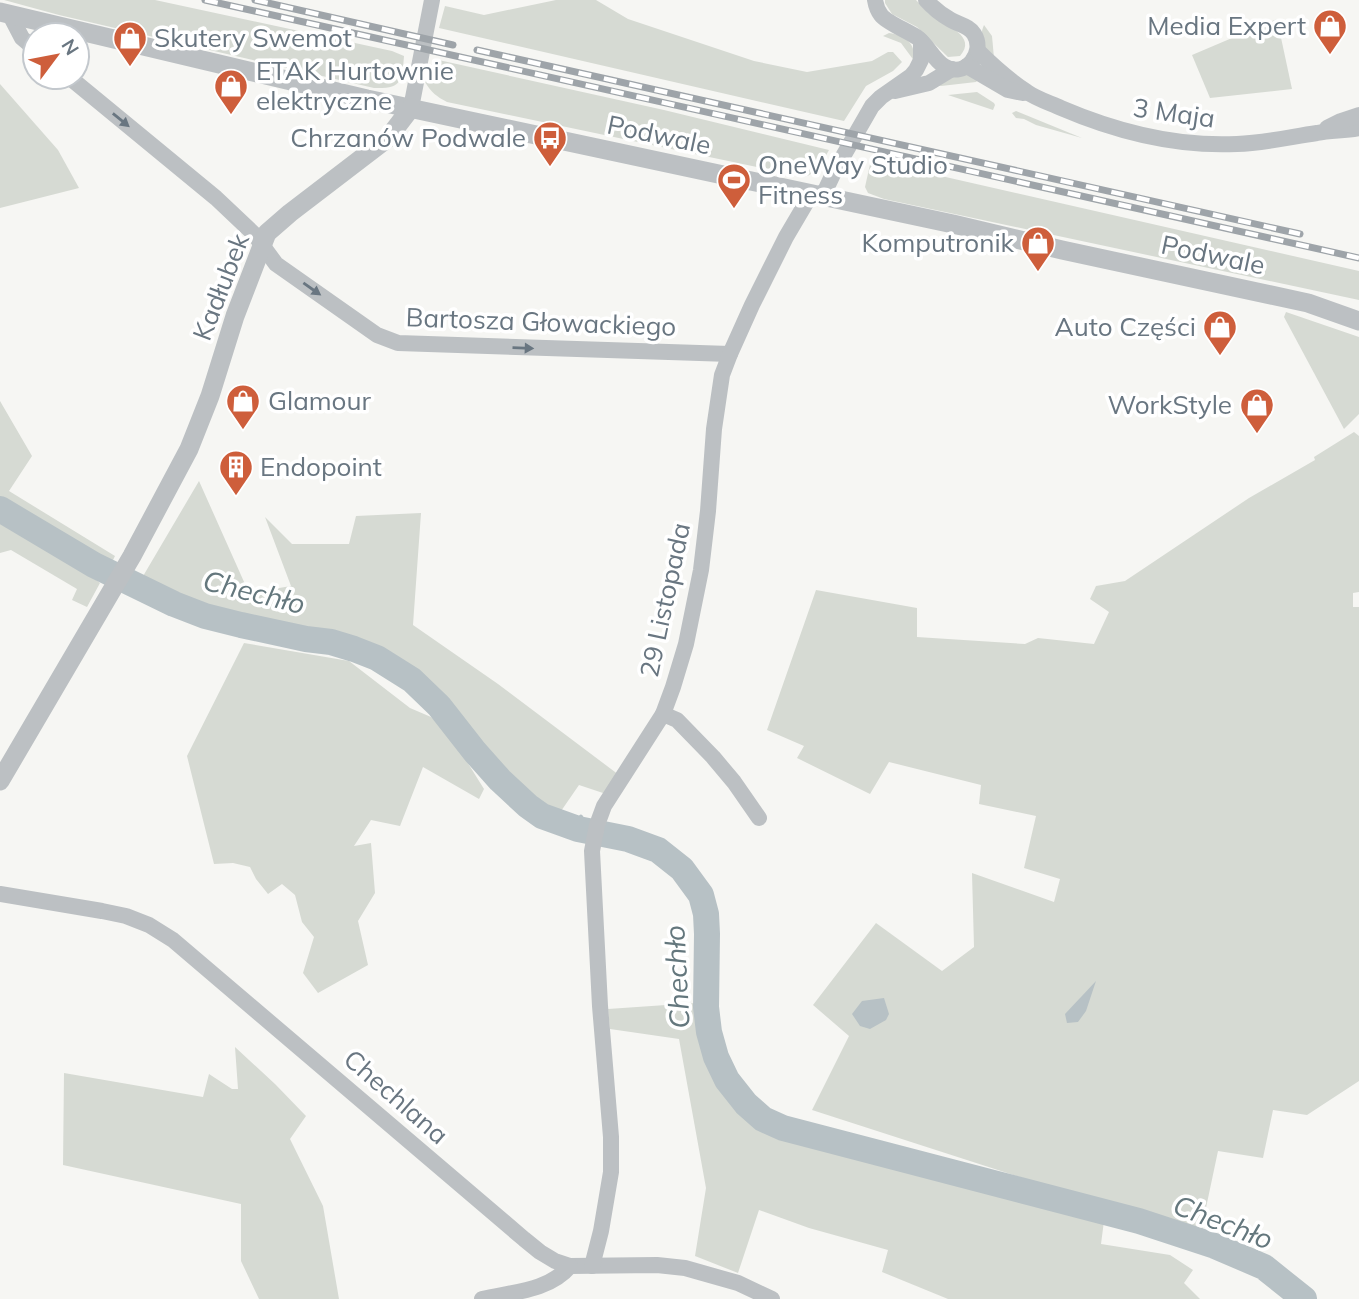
<svg xmlns="http://www.w3.org/2000/svg" width="1359" height="1299" font-family="Mulish,sans-serif">
	<rect width="100%" height="100%" fill="#f6f6f3"/>
	<g fill="#d6dad3">
		<path d="M4 0H155L392 51 404 56C402 81 402 89 374 88L59 15Z"/>
		<polygon points="556,0 596,0 628,19 754,61 807,72 872,61 888,52 893,52 902,62 893,71 866,86 844,121 439,28 445,6 484,15"/>
		<path d="M885 0H916C921 5 926 12 932 16 945 25 978 36 960 56L948 57 917 27 892 14 885 3Z"/>
		<polygon points="1277,19 1292,89 1210,98 1192,55"/>
		<path d="M984 25 992 36 994 58C984 50 978 38 984 25Z"/>
		<path d="M889 33C907 36 915 43 915 62L901 43 883 36Z"/>
		<path d="M434 59 664 110 829 150C822 162 818 173 804 177L447 102C437 97 431 92 425 82Z"/>
		<polygon points="955,75 969,75 978,80 976,82 941,86 938,85"/>
		<polygon points="0,84 58,150 79,188 0,208"/>
		<polygon points="977,92 994,103 995,105 993,110 948,95"/>
		<polygon points="1016,111 1082,138 1036,125 1024,119 1016,118 1012,113"/>
		<polygon points="871,160 1359,271 1359,300 884,199 868,193 865,187"/>
		<polygon points="1286,312 1359,337 1359,414 1344,429 1284,317"/>
		<polygon points="0,401 32,456 9,491 115,556 110,566 64,543 0,503"/>
		<polygon points="1354,432 1359,436 1359,592 1353,593 1353,607 1359,607 1359,1081 1307,1115 1273,1110 1263,1158 1218,1151 1203,1222 1203,1236 812,1110 849,1036 813,1005 876,923 942,971 974,947 972,873 1054,902 1060,879 1024,868 1036,816 979,804 981,785 889,762 870,794 797,758 804,746 767,730 816,590 917,608 917,637 1025,644 1038,638 1094,644 1109,612 1090,599 1096,586 1125,581 1249,498 1315,460 1314,457"/>
		<path d="M199 481 249 593 291 586 265 517 292 544H349L356 516 421 513 413 625 498 684 619 775 606 794 579 785 559 814C514 800 464 728 432 692L417 679 377 651 318 635 247 621 185 604 139 583Z"/>
		<polygon points="0,521 77,565 100,583 87,607 72,600 77,589 11,550 0,553"/>
		<polygon points="244,643 349,661 410,708 431,717 451,736 484,789 479,799 423,767 400,826 371,820 354,846 371,843 375,893 358,921 368,965 318,993 303,973 314,937 302,922 295,895 282,884 268,894 256,879 250,867 233,863 214,864 187,756"/>
		<polygon points="695,1003 708,1063 735,1101 760,1123 787,1138 1104,1221 1101,1244 1170,1255 1193,1270 1184,1283 1200,1299 948,1299 882,1272 888,1250 809,1228 759,1210 738,1273 695,1256 706,1188 679,1039 610,1029 608,1009"/>
		<polygon points="235,1047 275,1084 306,1116 290,1139 323,1206 339,1299 259,1299 241,1261 241,1204 63,1165 64,1073 203,1097 209,1074 232,1089 238,1089"/>
	</g>
	<g fill="#b7c1c5">
		<polygon points="1096,981 1086,1011 1078,1022 1067,1023 1065,1014"/>
		<polygon points="884,998 889,1014 886,1020 870,1029 860,1026 852,1014 862,1001"/>
	</g>
	<g fill="none" stroke-linecap="round" stroke-linejoin="round">
		<polyline stroke="#b7c1c5" stroke-width="4.5" points="573,827 581,817"/>
		<polyline stroke="#b7c1c5" stroke-width="26" points="0,509 94,565 174,604 205,616 241,625 306,639 331,642 354,649 377,658 412,680 439,706 475,752 500,780 528,806 542,816 578,829 628,839 658,850 682,869 701,895 706,914 707,934 706,1007 709,1032 716,1057 727,1080 746,1104 763,1119 783,1128 1139,1221 1215,1246 1264,1267 1304,1299"/>
		<g stroke="#bcc0c3" stroke-width="16">
			<path d="M875 0C876 6 877 10 881 15 887 23 908 31 918 38 928 46 934 60 944 66 965 79 986 53 974 34 969 26 960 25 951 20 942 15 933 8 926 0"/>
			<polyline points="10,15 22,38 35,49"/>
			<path d="M978 51C993 66 1009 80 1027 92 1037 99 1050 103 1061 108 1117 132 1176 147 1237 144 1264 143 1290 137 1317 133 1331 130 1345 131 1359 128"/>
			<polyline points="967,66 1008,90 1023,93"/>
			<polyline points="69,77 216,198 254,234 276,264 377,335 398,343 730,354"/>
			<polyline points="895,91 929,83 952,69"/>
			<polyline points="411,108 432,0"/>
			<polyline points="1327,128 1341,121 1359,115"/>
			<polyline points="820,196 826,189 834,172 872,106 881,97 911,76 916,70 921,60 921,41"/>
			<polyline points="663,714 677,720 713,757 734,782 759,818"/>
			<polyline points="0,894 102,911 126,916 149,925 173,940 524,1239 540,1252 555,1261 570,1266 657,1265 685,1268 738,1283 772,1299"/>
			<polyline points="592,1266 601,1231 611,1172 611,1137 600,1006 592,851 597,825 604,806 663,714 673,687 686,644 701,570 708,511 714,429 722,375 730,354 752,305 786,237 806,203 809,194"/>
			<path d="M482 1299C512 1292 549 1291 570 1266"/>
		</g>
		<g stroke="#bcc0c3" stroke-width="19">
			<polyline points="0,12 367,99 953,224 1062,250 1308,303 1359,321"/>
			<polyline points="0,781 132,556 189,449 210,396 235,316 267,233 290,213 388,138 411,108"/>
		</g>
		<g stroke="#9ea4a9" stroke-width="7">
			<g id="rail">
				<polyline points="205,0 1359,258"/>
				<polyline points="255,0 453,45"/>
				<polyline points="477,50 1300,234"/>
			</g>
		</g>
		<use href="#rail" stroke="#fff" stroke-width="4.5" stroke-dasharray="13" stroke-linecap="butt"/>
	</g>
	<defs><path id="oneway-solid" d="M-6-.8H1V-3.2L6.5 0L1 3.2V.8H-6Z" transform="scale(1.75)"/></defs>
	<g fill="#697681">
		<use href="#oneway-solid" transform="translate(121 120) rotate(39)"/>
		<use href="#oneway-solid" transform="translate(312 289) rotate(35)"/>
		<use href="#oneway-solid" transform="translate(523 348) rotate(2)"/>
	</g>
	<defs>
		<g id="shop-pin" transform="scale(1.75)"><path d="M0 17L-7.5 6A9.5 9.5 0 1 1 7.5 6Z" fill="#ce5e3b" stroke="#fff"/><path d="M-5-2.5h2.3a2.7 3.5 0 0 1 5.4 0H5L5.5 6h-11ZM-1.5-2.5h3a1.5 2.3 0 0 0-3 0Z" fill="#fff"/></g>
		<g id="bus-pin" transform="scale(1.75)"><path d="M0 17L-7.5 6A9.5 9.5 0 1 1 7.5 6Z" fill="#ce5e3b" stroke="#fff"/><path d="M-5-6H5V4H4V6H2V4H-2V6H-4V4H-5ZM-3.5-4V0h7V-4ZM-3.5 1.2v1.5H-2V1.2ZM2 1.2v1.5H3.5V1.2Z" fill="#fff"/></g>
		<g id="stadium-pin" transform="scale(1.75)"><path d="M0 17L-7.5 6A9.5 9.5 0 1 1 7.5 6Z" fill="#ce5e3b" stroke="#fff"/><path d="M0-5a6.5 5 0 1 0 0 10a6.5 5 0 1 0 0-10ZM-3.5-1.8h7v3.6h-7Z" fill="#fff"/></g>
		<g id="building-pin" transform="scale(1.75)"><path d="M0 17L-7.5 6A9.5 9.5 0 1 1 7.5 6Z" fill="#ce5e3b" stroke="#fff"/><path d="M-4-6H4V6H1V3H-1V6H-4ZM-2.5-4.3h1.7v1.8h-1.7ZM.8-4.3h1.7v1.8H.8ZM-2.5-1h1.7V.8h-1.7ZM.8-1h1.7V.8H.8Z" fill="#fff"/></g>
	</defs>
	<g fill-rule="evenodd">
		<use href="#shop-pin" x="1330" y="26"/>
		<use href="#shop-pin" x="130" y="38"/>
		<use href="#shop-pin" x="231" y="86"/>
		<use href="#bus-pin" x="550" y="138"/>
		<use href="#stadium-pin" x="734" y="180"/>
		<use href="#shop-pin" x="1038" y="243"/>
		<use href="#shop-pin" x="1220" y="327"/>
		<use href="#shop-pin" x="243" y="401"/>
		<use href="#shop-pin" x="1257" y="405"/>
		<use href="#building-pin" x="236" y="467"/>
	</g>
	<g text-anchor="middle" stroke-width="7" stroke-linejoin="round" paint-order="stroke">
		<g font-size="26" fill="#697681" stroke="#fff" text-anchor="end">
			<text x="1306" y="35">Media Expert</text>
			<text x="154" y="47" text-anchor="start">Skutery Swemot</text>
			<text x="256" y="80" text-anchor="start">ETAK Hurtownie<tspan x="256" dy="30">elektryczne</tspan></text>
			<text x="526" y="147">Chrzanów Podwale</text>
			<text x="758" y="174" text-anchor="start">OneWay Studio<tspan x="758" dy="30">Fitness</tspan></text>
			<text x="1014" y="252">Komputronik</text>
			<text x="1196" y="336">Auto Części</text>
			<text x="268" y="410" text-anchor="start">Glamour</text>
			<text x="1232" y="414">WorkStyle</text>
			<text x="260" y="476" text-anchor="start">Endopoint</text>
		</g>
		<g font-size="26" fill="#697681" stroke="#fff">
			<text transform="translate(1174 113) rotate(8)" y="9">3 Maja</text>
			<text transform="translate(659 135) rotate(12)" y="9">Podwale</text>
			<text transform="translate(1213 255) rotate(12)" y="9">Podwale</text>
			<text transform="translate(221 287) rotate(-69)" y="9">Kadłubek</text>
			<text transform="translate(541 322) rotate(2)" y="9">Bartosza Głowackiego</text>
			<text transform="translate(665 600) rotate(-78)" y="9">29 Listopada</text>
			<text transform="translate(396 1097) rotate(41)" y="9">Chechlana</text>
		</g>
		<g font-size="28" font-style="italic" fill="#64777d" stroke="#fff">
			<text transform="translate(254 592) rotate(14)" y="10">Chechło</text>
			<text transform="translate(677 977) rotate(-93)" y="10">Chechło</text>
			<text transform="translate(1223 1222) rotate(21)" y="10">Chechło</text>
		</g>
	</g>
	<g transform="translate(56 56) rotate(58)"><circle r="33" fill="#ffffff" stroke="#c3c8cd" stroke-width="2"/>
	<path d="M0-5L12 26L0 18L-12 26Z" fill="#ce5e3b"/>
	<text y="-10" font-size="19" font-weight="bold" text-anchor="middle" fill="#697681">N</text>
	</g>
</svg>
